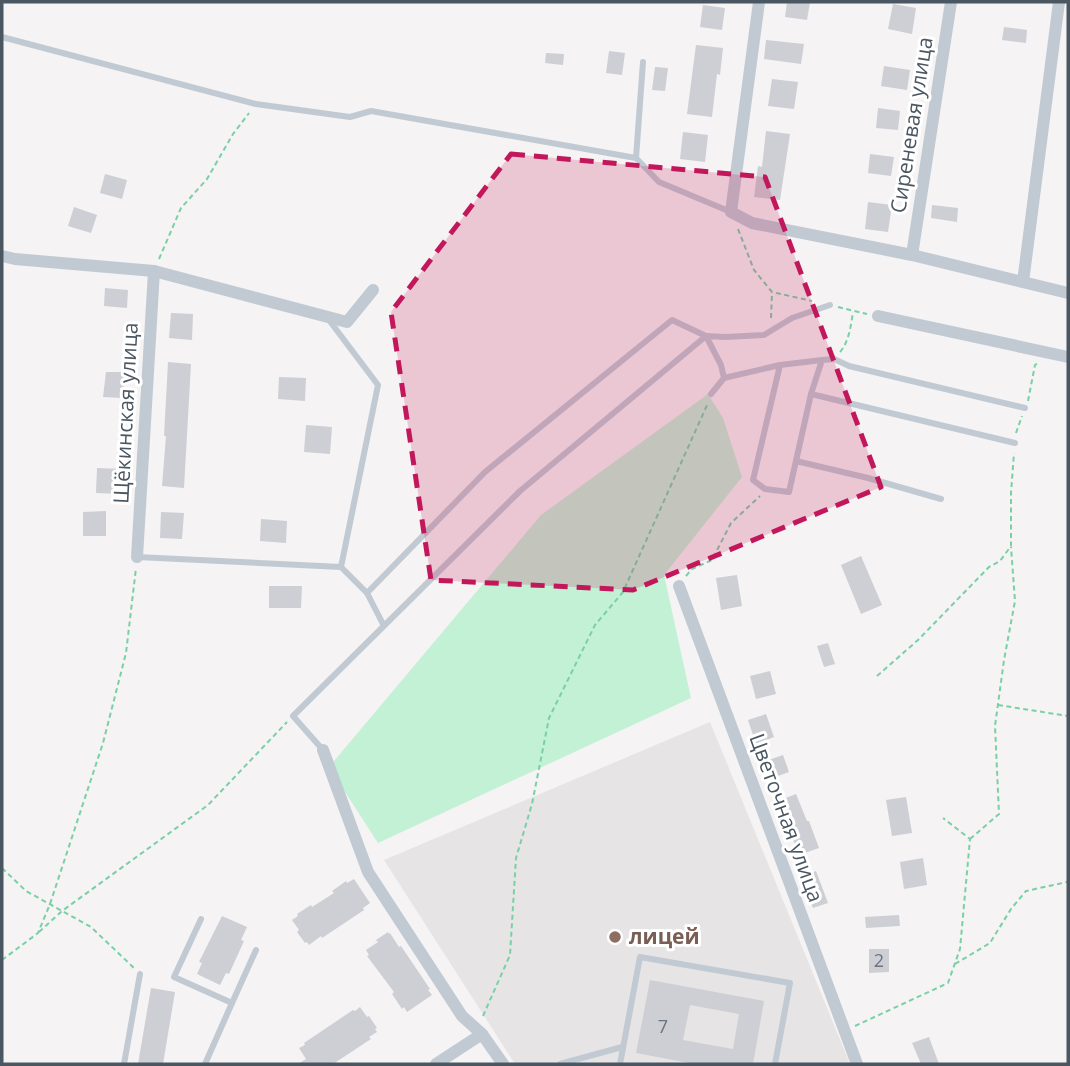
<svg xmlns="http://www.w3.org/2000/svg" width="1070" height="1066" font-family="'Open Sans',sans-serif">
	<rect width="100%" height="100%" fill="#f5f3f3"/>
	<polygon fill="#e6e4e5" points="710,722 850,1064 515,1064 384,860"/>
	<polygon fill="#c3f1d5" points="708,394 723,418 742,477 664,575 691,698 378,843 329,767 541,515"/>
	<g fill="#cdcfd5" fill-rule="evenodd">
		<polygon points="787,2 810,2 807,20 785,17"/>
		<polygon points="893,4 916,8 912,34 888,29"/>
		<polygon points="703,5 725,8 722,30 700,27"/>
		<polygon points="1004,27 1027,30 1026,43 1002,40"/>
		<polygon points="766,40 804,44 801,64 764,59"/>
		<polygon points="696,45 723,48 720,75 717,74 712,117 687,114"/>
		<polygon points="609,51 625,53 622,75 606,73"/>
		<polygon points="546,53 564,54 563,65 545,63"/>
		<polygon points="884,66 910,70 907,90 881,86"/>
		<polygon points="655,67 668,68 665,91 652,90"/>
		<polygon points="772,79 798,82 794,109 768,106"/>
		<polygon points="878,108 900,111 898,130 876,128"/>
		<polygon points="766,131 790,134 780,200 754,197 758,166 762,167"/>
		<polygon points="683,132 708,135 705,162 680,159"/>
		<polygon points="870,154 894,157 891,176 868,173"/>
		<polygon points="105,174 127,180 122,199 100,193"/>
		<polygon points="868,202 892,205 888,232 865,229"/>
		<polygon points="932,205 958,208 957,222 931,218"/>
		<polygon points="74,207 97,215 91,233 68,226"/>
		<polygon points="105,288 128,290 127,308 104,306"/>
		<polygon points="171,313 193,314 192,340 169,338"/>
		<polygon points="168,362 191,364 184,488 162,486 166,436 164,436"/>
		<polygon points="106,372 125,372 123,398 103,397"/>
		<polygon points="279,377 306,378 305,401 278,399"/>
		<polygon points="306,425 332,427 330,454 304,452"/>
		<polygon points="97,468 122,469 121,494 96,493"/>
		<polygon points="106,511 106,536 83,536 83,512"/>
		<polygon points="161,512 184,513 182,539 160,538"/>
		<polygon points="261,519 287,521 286,543 260,541"/>
		<polygon points="861,556 882,605 861,614 841,565"/>
		<polygon points="737,575 742,606 721,610 716,578"/>
		<polygon points="269,586 302,586 301,608 269,608"/>
		<polygon points="828,643 835,664 824,667 817,646"/>
		<polygon points="770,671 776,694 756,699 750,676"/>
		<polygon points="766,714 774,737 756,744 748,720"/>
		<polygon points="783,755 789,772 770,779 763,762"/>
		<polygon points="796,794 807,821 809,821 819,848 799,855 778,801"/>
		<polygon points="906,797 912,833 892,836 886,800"/>
		<polygon points="923,858 927,885 904,889 900,862"/>
		<polygon points="816,871 828,903 813,908 801,877"/>
		<polygon points="354,879 370,903 363,908 364,910 322,938 321,936 309,945 307,942 305,943 297,932 299,930 292,920 298,916 297,914 311,905 312,907 334,893 332,891 346,881 347,883"/>
		<polygon points="899,915 900,926 866,928 865,917"/>
		<polygon points="222,916 247,927 241,940 244,941 229,974 226,973 220,985 197,974 202,963 199,962"/>
		<polygon points="388,932 389,934 390,933 399,947 401,946 430,989 428,990 432,995 407,1012 404,1007 402,1009 392,994 394,992 367,956 369,955 366,950 378,942 376,940"/>
		<polygon points="869,949 889,949 889,972 869,973"/>
		<path d="M650 980 764 1001 753 1064H695L636 1053ZM690 1005 739 1014 733 1049 683 1040Z"/>
		<polygon points="151,988 175,992 163,1064 138,1064"/>
		<polygon points="360,1007 367,1017 369,1016 377,1028 375,1029 377,1032 369,1037 371,1039 333,1064 298,1064 306,1059 299,1048 305,1045 304,1043 353,1010 355,1011"/>
		<polygon points="929,1037 939,1064 921,1064 912,1043"/>
	</g>
	<g fill="none" stroke-linecap="round" stroke-linejoin="round">
		<g stroke="#7ad0a6" stroke-width="2" stroke-dasharray="5 3.5" stroke-linecap="butt">
			<polyline points="738,229 754,270 772,292 812,301"/>
			<polyline points="159,259 181,208 207,179 233,134 249,113"/>
			<polyline points="838,307 867,314"/>
			<polyline points="771,318 772,293"/>
			<path d="M840 352C849 342 851 325 853 312"/>
			<polyline points="1028,401 1035,365 1038,363"/>
			<polyline points="1016,433 1022,416"/>
			<polyline points="686,576 692,569 712,560 731,523 760,496"/>
			<polyline points="877,676 918,640 989,567 1000,561 1011,546 1011,493 1014,453"/>
			<polyline points="998,705 1068,716"/>
			<polyline points="970,839 999,814 995,726 1004,660 1015,601 1011,547"/>
			<polyline points="2,868 26,891 91,927 134,968"/>
			<polyline points="39,932 62,911 208,805 287,722"/>
			<polyline points="2,960 38,933 50,904 103,743 126,653 136,568"/>
			<polyline points="955,964 990,943 1011,909 1026,891 1067,882 1068,880"/>
			<polyline points="483,1016 510,955 516,858 532,804 549,718 595,625 623,592 708,403"/>
			<polyline points="855,1026 948,983 960,949 970,839 943,818"/>
		</g>
		<g stroke="#c1cad2" stroke-width="6">
			<polyline points="2,37 256,104 350,117 371,111 636,158 659,182 731,212"/>
			<polyline points="636,158 643,62"/>
			<polyline points="329,320 378,385 341,567 367,593"/>
			<polyline points="780,365 753,480 765,489 789,492 811,394 822,360 834,359 849,366 1025,408"/>
			<polyline points="724,378 780,365 822,360"/>
			<polyline points="711,394 724,378 721,365 706,336 725,337 764,335 792,318 830,305"/>
			<polyline points="811,394 1015,443"/>
			<polyline points="796,461 868,478 941,499"/>
			<polyline points="137,557 341,567"/>
			<polyline points="323,750 293,716 520,491 706,336 672,320 485,472 367,593 384,626"/>
			<polyline points="201,919 174,977 232,1003 256,950"/>
			<polyline points="124,1064 140,974"/>
			<polyline points="205,1064 232,1003"/>
			<polyline points="560,1064 622,1047"/>
			<polyline points="620,1064 640,957 790,983 775,1064"/>
		</g>
		<g stroke="#c1cad2" stroke-width="12">
			<polyline points="759,2 731,212 752,223 912,255 1068,293"/>
			<polyline points="912,255 951,2"/>
			<polyline points="2,256 15,259 154,271 347,322 373,290"/>
			<polyline points="1023,282 1059,2"/>
			<polyline points="878,316 1068,357"/>
			<polyline points="137,557 154,271"/>
			<polyline points="679,586 857,1064"/>
			<polyline points="323,750 368,872 462,1016 482,1034 503,1064"/>
			<polyline points="436,1064 482,1034"/>
		</g>
	</g>
	<path fill="#c2185b" fill-opacity="0.2" stroke="#c2185b" stroke-width="5" stroke-dasharray="14 9" stroke-linejoin="round" d="M511 154 765 177 881 487 633 590 431 580 391 312Z"/>
	<circle fill="#8d6e63" stroke="#fff" stroke-width="2.5" cx="615" cy="937" r="7"/>
	<g text-anchor="middle" stroke-width="6" stroke-linejoin="round" paint-order="stroke">
		<g font-size="18" fill="#6b747e">
			<text x="879" y="967">2</text>
			<text x="663" y="1033">7</text>
		</g>
		<g font-size="21" fill="#4a5661" stroke="#fff">
			<text transform="translate(912 125) rotate(-81)" y="7">Сиреневая улица</text>
			<text transform="translate(126 413) rotate(-87)" y="7">Щёкинская улица</text>
			<text transform="translate(786 818) rotate(70)" y="7">Цветочная улица</text>
		</g>
		<g font-size="21" font-weight="bold" fill="#785e54" stroke="#fff" text-anchor="start">
			<text x="629" y="944">лицей</text>
		</g>
	</g>
	<rect width="1070" height="1066" fill="none" stroke="#4a5661" stroke-width="7"/>
</svg>
